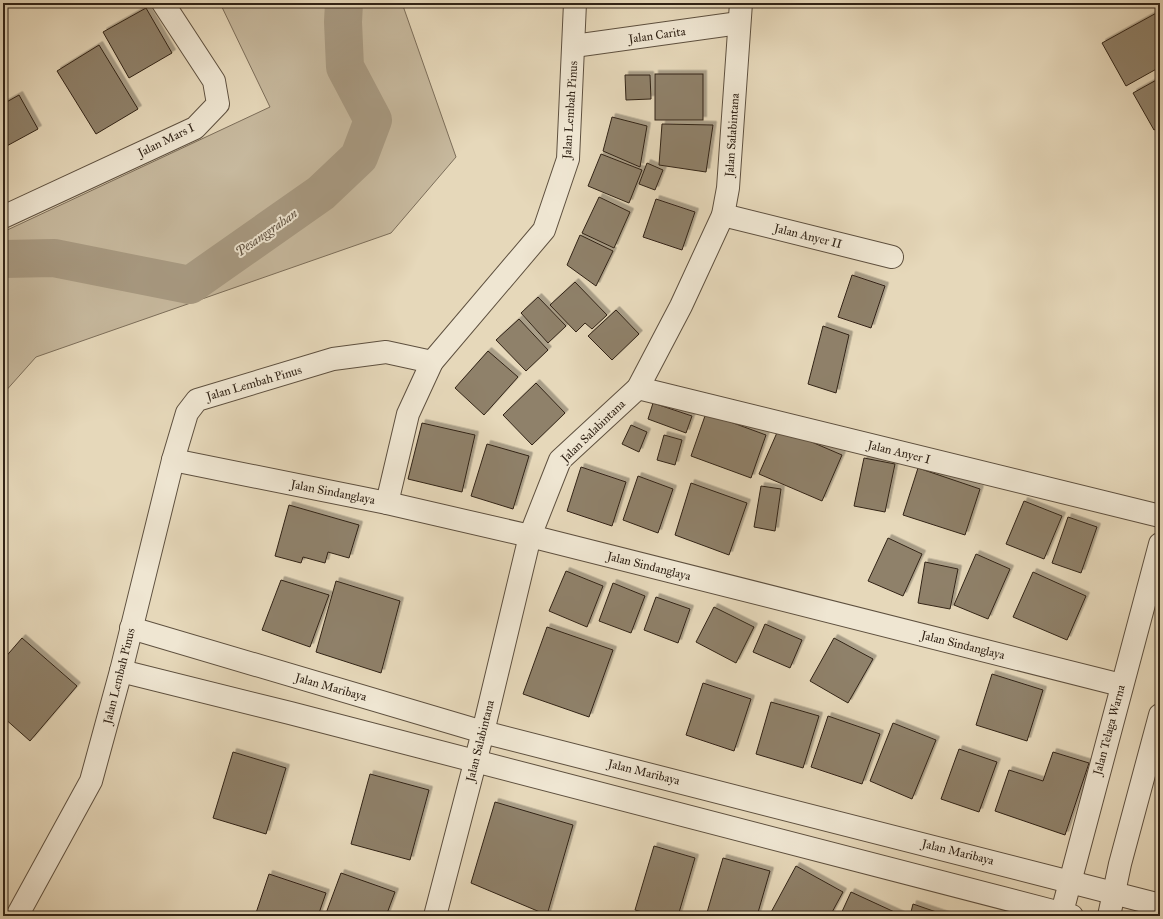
<svg xmlns="http://www.w3.org/2000/svg" width="1163" height="919" font-family="'IM FELL Great Primer',serif">
	<defs>
		<filter id="shadow"><feDropShadow dx="3.5" dy="-3.5" stdDeviation="0" flood-color="#0004"/></filter>
	</defs>
	<rect width="100%" height="100%" fill="#e6d8ba"/>
	<filter id="stains"><feTurbulence type="fractalNoise" baseFrequency=".005" numOctaves="4"/><feColorMatrix values="0 0 0 0 .2 0 0 0 0 .09 0 0 0 0 .02 0 0 0 .5 -.17"/></filter>
	<radialGradient id="worn" r=".72"><stop offset=".6" stop-color="#630" stop-opacity="0"/><stop offset="1" stop-color="#630" stop-opacity=".3"/></radialGradient>
	<polygon fill="#c7b99e" stroke="#7c6e5a" points="220,3 402,3 456,157 391,233 36,357 3,394 3,232 270,107"/>
	<g fill="none" stroke-linecap="round" stroke-linejoin="round">
		<polyline stroke="#a89a82" stroke-width="38" points="3,259 54,258 190,285 321,193 359,157 373,120 345,67 343,22 344,3"/>
	</g>
	<g fill="#8f816b" stroke="#312316" filter="url(#shadow)">
		<polygon points="146,8 172,53 129,78 103,32"/>
		<polygon points="1160,11 1160,67 1126,86 1102,43"/>
		<polygon points="99,45 138,109 96,134 57,71"/>
		<rect x="655" y="74" width="48" height="46"/>
		<polygon points="625,75 650,75 651,99 626,100"/>
		<polygon points="1160,78 1160,127 1154,130 1133,93"/>
		<polygon points="19,95 38,129 3,148 3,104"/>
		<polygon points="612,117 647,126 640,167 603,151"/>
		<polygon points="662,124 713,125 706,172 659,165"/>
		<polygon points="601,154 642,170 629,203 588,186"/>
		<polygon points="647,163 663,170 655,190 639,184"/>
		<polygon points="599,197 630,212 614,248 582,233"/>
		<polygon points="656,199 695,212 682,250 643,237"/>
		<polygon points="580,235 613,251 596,286 567,265"/>
		<polygon points="852,275 885,286 871,328 838,317"/>
		<polygon points="575,282 607,315 592,329 585,323 576,332 550,305"/>
		<polygon points="538,297 566,326 548,343 521,313"/>
		<polygon points="616,310 639,334 612,360 588,336"/>
		<polygon points="519,319 548,350 526,371 496,340"/>
		<polygon points="823,326 849,335 836,393 808,384"/>
		<polygon points="488,351 518,377 484,415 455,388"/>
		<polygon points="536,383 565,413 532,445 503,415"/>
		<polygon points="653,403 692,416 686,433 648,419"/>
		<polygon points="706,413 766,435 751,478 691,456"/>
		<polygon points="422,423 475,435 462,492 408,479"/>
		<polygon points="631,425 647,432 639,452 622,444"/>
		<polygon points="779,428 842,455 822,501 759,474"/>
		<polygon points="664,435 682,440 675,465 657,460"/>
		<polygon points="487,444 529,456 513,509 471,496"/>
		<polygon points="864,458 895,464 885,512 854,506"/>
		<polygon points="581,467 626,482 612,526 567,511"/>
		<polygon points="918,468 980,489 965,535 903,515"/>
		<polygon points="638,476 673,489 658,533 623,520"/>
		<polygon points="691,483 747,503 729,555 675,535"/>
		<polygon points="761,486 781,489 775,531 754,527"/>
		<polygon points="1024,501 1062,516 1044,559 1006,544"/>
		<polygon points="289,505 359,525 349,558 328,552 325,563 303,557 301,563 275,556"/>
		<polygon points="1068,517 1097,527 1081,573 1052,563"/>
		<polygon points="888,538 922,554 903,596 868,581"/>
		<polygon points="976,554 1010,569 988,619 954,605"/>
		<polygon points="925,562 958,569 950,609 918,603"/>
		<polygon points="566,571 603,586 587,627 549,611"/>
		<polygon points="1033,572 1086,596 1067,640 1013,617"/>
		<polygon points="281,580 329,595 310,647 262,630"/>
		<polygon points="336,581 400,601 381,673 316,652"/>
		<polygon points="613,583 645,596 631,633 599,621"/>
		<polygon points="656,597 690,609 678,643 644,630"/>
		<polygon points="714,607 754,627 736,663 696,642"/>
		<polygon points="765,624 802,640 790,668 753,652"/>
		<polygon points="547,627 613,650 589,717 523,694"/>
		<polygon points="22,638 77,686 30,741 3,717 3,660"/>
		<polygon points="834,638 873,659 848,703 810,681"/>
		<polygon points="992,674 1043,690 1027,741 976,725"/>
		<polygon points="703,683 751,699 734,751 686,735"/>
		<polygon points="771,702 819,716 803,768 756,754"/>
		<polygon points="828,716 880,734 862,784 811,767"/>
		<polygon points="893,723 936,740 912,799 870,781"/>
		<polygon points="959,749 997,762 979,812 941,799"/>
		<polygon points="233,752 286,768 266,834 213,818"/>
		<polygon points="1053,752 1089,763 1065,835 995,811 1009,770 1043,781"/>
		<polygon points="370,774 429,790 410,860 351,844"/>
		<polygon points="495,802 573,825 547,915 471,883"/>
		<polygon points="654,846 695,858 678,916 657,916 635,910"/>
		<polygon points="723,858 770,871 757,916 706,916"/>
		<polygon points="796,866 843,892 830,916 769,916"/>
		<polygon points="341,873 395,892 386,916 325,916"/>
		<polygon points="269,874 326,893 318,916 255,916"/>
		<polygon points="851,892 901,915 901,916 840,916"/>
		<polygon points="913,904 948,916 910,916"/>
	</g>
	<g fill="none" stroke-linecap="round" stroke-linejoin="round">
		<g stroke="#5e503f" stroke-width="24">
			<g id="minor">
				<polyline points="574,46 739,23"/>
				<polyline points="723,215 892,257"/>
				<polyline points="3,217 195,128 218,104 214,81 163,3"/>
				<polyline points="638,388 1160,516"/>
				<polyline points="173,460 387,503 530,536 1121,685"/>
				<polyline points="387,503 408,414 432,362 544,230 568,159 575,3"/>
				<polyline points="131,628 483,732 1160,905"/>
				<polyline points="121,671 290,713 1072,916"/>
				<polyline points="17,916 91,781 121,671 173,460 187,413 197,400 333,359 386,352 432,362"/>
				<polyline points="435,916 483,732 530,536 560,460 638,388 681,306 723,215 728,188 741,3"/>
				<polyline points="1061,916 1160,544"/>
				<polyline points="1109,916 1120,864 1160,715"/>
			</g>
		</g>
		<use href="#minor" stroke="#efe6d2" stroke-width="22"/>
	</g>
	<g text-anchor="middle" stroke-width="4" stroke-linejoin="round" paint-order="stroke">
		<g font-size="12" fill="#312316" stroke="#efe6d2">
			<text transform="translate(657 35) rotate(-8)" y="4">Jalan Carita</text>
			<text transform="translate(570 110) rotate(-86)" y="4">Jalan Lembah Pinus</text>
			<text transform="translate(732 135) rotate(-86)" y="4">Jalan Salabintana</text>
			<text transform="translate(166 140) rotate(-26)" y="4">Jalan Mars I</text>
			<text transform="translate(808 236) rotate(14)" y="4">Jalan Anyer II</text>
			<text transform="translate(254 383) rotate(-16)" y="4">Jalan Lembah Pinus</text>
			<text transform="translate(593 431) rotate(-44)" y="4">Jalan Salabintana</text>
			<text transform="translate(899 452) rotate(14)" y="4">Jalan Anyer I</text>
			<text transform="translate(333 492) rotate(11)" y="4">Jalan Sindanglaya</text>
			<text transform="translate(649 566) rotate(14)" y="4">Jalan Sindanglaya</text>
			<text transform="translate(963 645) rotate(14)" y="4">Jalan Sindanglaya</text>
			<text transform="translate(119 676) rotate(-76)" y="4">Jalan Lembah Pinus</text>
			<text transform="translate(331 687) rotate(16)" y="4">Jalan Maribaya</text>
			<text transform="translate(1109 730) rotate(-75)" y="4">Jalan Telaga Warna</text>
			<text transform="translate(480 741) rotate(-76)" y="4">Jalan Salabintana</text>
			<text transform="translate(644 772) rotate(14)" y="4">Jalan Maribaya</text>
			<text transform="translate(958 852) rotate(14)" y="4">Jalan Maribaya</text>
		</g>
		<g font-size="13" font-style="italic" fill="#5b4d3c" stroke="#efe6d2">
			<text transform="translate(266 232) rotate(-35)" y="5">Pesanggrahan</text>
		</g>
	</g>
	<rect width="1163" height="919" fill="none" stroke="#e6d8ba" stroke-width="16"/>
	<rect x="4" y="4" width="1155" height="911" fill="none" stroke="#312316" stroke-width="2"/>
	<rect x="8" y="8" width="1147" height="903" fill="none" stroke="#312316"/>
	<rect width="100%" height="100%" filter="url(#stains)"/>
	<rect width="100%" height="100%" fill="url(#worn)"/>
</svg>
